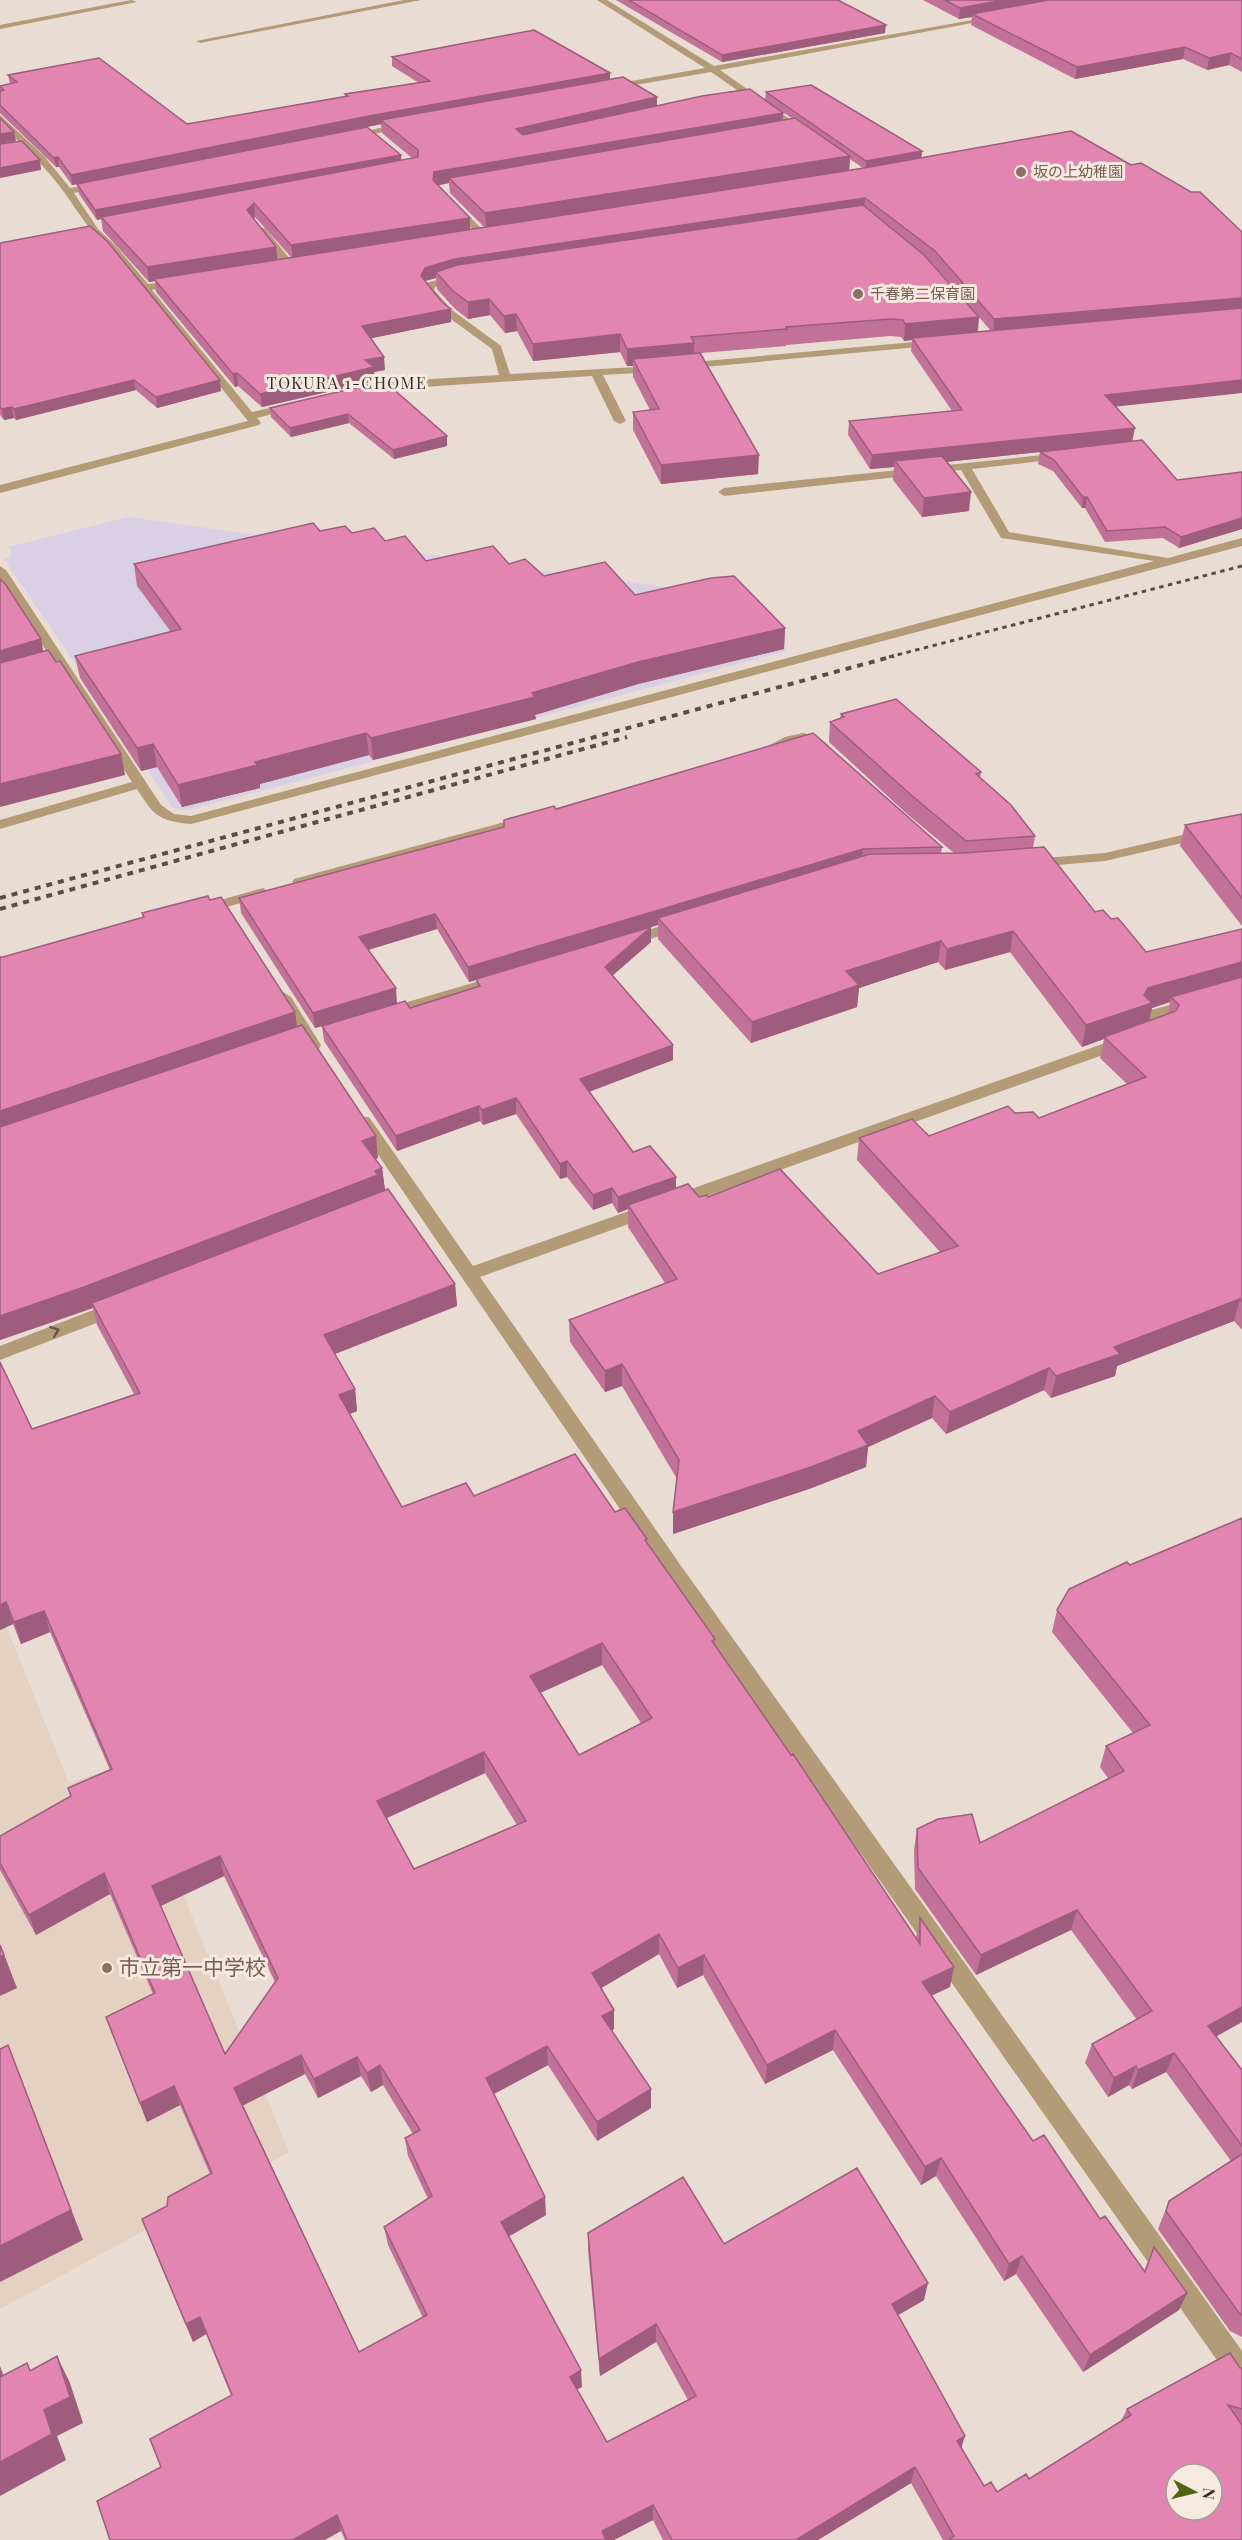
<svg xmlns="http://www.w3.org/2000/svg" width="1242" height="2540" font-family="'Playfair Display','Noto Sans JP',serif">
	<rect width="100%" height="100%" fill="#e9dcd3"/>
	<polygon fill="#d9d0e5" points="128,517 272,537 291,532 468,561 750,598 787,651 186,811 173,808 4,559 12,554 8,547"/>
	<polygon fill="#e4d1c2" points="0,1611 69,1783 129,1763 289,2152 0,2309"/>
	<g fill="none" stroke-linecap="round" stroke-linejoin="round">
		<g fill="#b39b78" fill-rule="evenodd">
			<polygon points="131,0 137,2 0,29 0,25"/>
			<polygon points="404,0 421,0 200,43 196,41"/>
			<polygon points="597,0 607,0 714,66 995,16 999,18 720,70 808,132 808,136 805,137 711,72 606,90 609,85 705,68"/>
			<path d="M0 115 44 156 70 188 104 182V186L74 193 98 229 116 246 148 284 182 281V285L152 290 252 412 292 403 298 406 296 408 257 418 261 423 259 425 0 493V485L248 421 110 250C90 232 79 213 64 192 45 166 22 145 0 123Z"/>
			<polygon points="405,122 409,125 408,127 349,139 345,136"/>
			<polygon points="449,202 455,202 486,233 486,237 480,237 449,206"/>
			<polygon points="259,228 265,228 293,263 293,267 285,267 257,230"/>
			<polygon points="459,274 464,277 463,279 435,287 434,290 452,310 501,346 510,374 655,366 660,369 655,372 603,375 626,421 620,424 614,421 592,376 362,391 362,387 381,382 499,375 492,349 444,314 424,290 426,283"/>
			<polygon points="936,340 941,343 940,345 683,369 678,366 683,363"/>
			<path d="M1063 453 1067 454V458L972 469 1009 532 1168 558 1242 538V546L191 824C159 821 154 816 137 789L0 829V820L132 782 0 580V566L6 570 161 805 174 814 191 816 1154 561 1001 538 961 470 724 496 718 492 724 488Z"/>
			<polygon points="803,733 820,738 829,746 822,750 803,741 769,753 762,749 785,737"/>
			<polygon points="527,816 532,817 534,820 532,823 299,886 292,882 294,879"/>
			<polygon points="1242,821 1242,829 1105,861 1033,867 1026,863 1033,859 1105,853"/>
			<polygon points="263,888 270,892 268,895 200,915 192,910 195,907"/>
			<polygon points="681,920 689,925 686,928 627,946 619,941 622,938"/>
			<polygon points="500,975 506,977 508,980 506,983 386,1019 378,1014 380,1010"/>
			<polygon points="283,992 291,997 321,1045 319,1049 307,1049 305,1045 275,997"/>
			<path d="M1191 999 1197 1000 1199 1004 1197 1008 1162 1018 1172 1027C1167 1034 1155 1037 1147 1035L1145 1031 1152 1026 1142 1016 1144 1012Z"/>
			<polygon points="1125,1036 1131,1037 1133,1041 1131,1045 480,1277 679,1563 1242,2351 1242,2387 1233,2383 665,1575 355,1121 357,1117 369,1117 473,1266"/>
			<polygon points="119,1300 125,1302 128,1307 125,1312 0,1360 0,1346"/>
		</g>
		<polyline stroke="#544f4a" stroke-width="3" stroke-dasharray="4.5 4.5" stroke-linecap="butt" points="889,657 1242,566"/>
		<g stroke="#544f4a" stroke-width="4" stroke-dasharray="6 6" stroke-linecap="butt">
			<polyline points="0,898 894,656"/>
			<polyline points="0,909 627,737"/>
		</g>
	</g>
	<g fill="#c27298" fill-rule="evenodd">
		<polygon points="616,0 838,0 885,33 722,62"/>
		<polygon points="923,0 1242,0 1242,72 1229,65 1207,70 1183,59 1075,79 971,25 972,17 959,19"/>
		<path d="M392 57 610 80 657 97V106L783 113V121L793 119 765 100 766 92 922 151 921 158 1116 407 1133 442 1177 480 1242 472V529L1179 548 1163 538 1105 542 1085 508H1082L1053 471 1038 464 1040 452 1067 449 946 462 969 511 922 517 893 480 894 467 870 469 848 435 849 421 952 411 911 351 912 340 904 341 901 337 890 336 786 345V346L701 353 758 474 661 484 633 430V412L650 410 633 377V366H627L620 352 533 361 517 331 505 333 490 315 468 319 454 308 437 289 436 278 425 281 451 322 370 338 385 370 374 372 375 381 262 407 238 386 235 387 156 292 155 281 149 282 103 231 101 219 97 220 79 194 77 184 402 160 412 158 382 133 381 124 72 185 59 167H56L0 113V86L10 84 8 75 187 124 345 97V94L419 83 392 66ZM850 159 863 168 849 170ZM449 183 450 193 484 227 470 229 438 185ZM255 217 291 257 278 259 254 218ZM930 261 933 264 991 331 978 332 979 317Z"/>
		<polygon points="0,243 221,391 157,408 136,390 16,420 14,418 4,420 0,415"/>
		<polygon points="384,381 447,436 447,446 394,459 349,423 291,437 271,417 270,408"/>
		<polygon points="320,531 352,533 385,541 426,561 509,564 544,576 785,628 784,649 638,684 535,715 536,719 373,760 369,755 260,784 260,788 182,807 157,767 141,771 80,678 75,656 171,632 137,586 134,564"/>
		<path d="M841 714 981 772 980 778 1035 836 1033 848 1095 912 1111 919 1146 952 1242 929V1330L1234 1321 1117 1366 1115 1376 1051 1398 1044 1390 946 1434 932 1418 868 1447 866 1467 809 1489 673 1534V1512L677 1479 622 1386 605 1392 570 1342 569 1320 665 1283 628 1227V1209L618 1213 612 1203 593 1210 567 1177 560 1179 516 1114 483 1125 480 1121 397 1151 324 1041 322 1026 315 1028 241 913 239 898 504 827 556 809 942 847 941 853H954L907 814 829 742 830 722 840 719ZM658 925V939L751 1043 857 1007 859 988 938 962 945 970 1010 952 1082 1047 1104 1039 1100 1058 1127 1084 1039 1118 1015 1113 929 1136 859 1138 857 1160 940 1252 878 1274 708 1197H699L676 1188V1177L633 1152 589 1091 673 1060 612 976 651 942V927ZM437 929 469 982 476 980 477 987 410 1008 397 1003 368 950ZM1170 1002 1168 1014 1149 1021 1152 1008Z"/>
		<polygon points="1242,814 1242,926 1180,846 1185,825"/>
		<path d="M210 900 295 1012 297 1027 378 1158 375 1159 382 1168 385 1190 455 1284 457 1306 335 1354 355 1389 357 1411 350 1414 402 1507 474 1496 615 1512 647 1539V1543L715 1639V1645L916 1938 920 1918 950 1987 931 1996 1033 2141 1144 2271 1154 2247 1187 2293 1179 2310 1083 2372 1016 2274 1004 2281 936 2176 921 2185 833 2050 765 2084 703 1975 677 1988 659 1954 601 1988 614 2029 612 2031 651 2089V2108L597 2141 548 2065 494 2094 546 2215 509 2236 582 2387 577 2389 607 2442 688 2400 656 2342 600 2376 588 2251V2233L724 2244 924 2300 898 2315 962 2448 984 2486 997 2492 1029 2479 1121 2421 1127 2409 1240 2368H1242V2540H943L911 2483 818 2540H663L653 2520 614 2540H345L341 2531 161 2467 231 2395 206 2334 193 2342 149 2237 142 2219 167 2206 210 2174 180 2105 147 2122 113 2036 106 2017 153 1994 110 1894 36 1935 0 1870V1836L71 1797 68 1788 110 1770 50 1632 21 1644 13 1624 0 1630 32 1429 134 1394 97 1325 93 1308 0 1340V956L3 957 143 918 142 913ZM602 1665 641 1723 579 1755 540 1693ZM485 1773 517 1825 414 1869 387 1818ZM224 1876 275 1982 225 2054 161 1906ZM305 2074 318 2098 361 2076 371 2092 383 2085 413 2134 405 2138 408 2156 428 2199 384 2227 388 2245 423 2318 359 2352 243 2105Z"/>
		<polygon points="1242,1518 1242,2022 1216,2036 1242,2070 1242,2337 1230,2331 1158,2229 1169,2201 1231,2161 1166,2072 1132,2089 1129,2085 1108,2097 1085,2063 1092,2044 1137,2020 1071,1930 976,1975 915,1889 914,1850 917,1829 980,1843 1108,1778 1100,1767 1106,1746 1133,1733 1052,1632 1057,1610 1130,1565"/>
	</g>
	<g fill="#9e5d7c">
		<polygon points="1004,0 1065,0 972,14 972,17 959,19 960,8"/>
		<polygon points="886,25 885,33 722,62 722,55"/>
		<polygon points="1185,47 1183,59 1075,79 1077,67"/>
		<polygon points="1231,53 1229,65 1207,70 1209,58"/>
		<polygon points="610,73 610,83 381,120 382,124 72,185 71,175 369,116"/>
		<polygon points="657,97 657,110 516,142 516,129"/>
		<polygon points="783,113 782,126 449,178 449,183 435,186 433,180 434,172"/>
		<polygon points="14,132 16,141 0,144 0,134"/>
		<polygon points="922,151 921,159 866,170 866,161"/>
		<polygon points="401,155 402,165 101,217 101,219 97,220 95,210"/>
		<polygon points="850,156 849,172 486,229 485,213"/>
		<polygon points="58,157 59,167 56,167 54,158"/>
		<polygon points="40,160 41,170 0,178 0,168"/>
		<polygon points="865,198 864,211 436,272 436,278 425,281 422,289 421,276 425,268 455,259"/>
		<polygon points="254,203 255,217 248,223 247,210"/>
		<polygon points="470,218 470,231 293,260 291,245"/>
		<polygon points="276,247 278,261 154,279 155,281 149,282 147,267"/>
		<polygon points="1242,298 1242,311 993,333 994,319"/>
		<polygon points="489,299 490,315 468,319 468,302"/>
		<polygon points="451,309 451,322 363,340 362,326"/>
		<polygon points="516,314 517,331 505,333 504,316"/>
		<polygon points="979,317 977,334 912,338 912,340 904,341 905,324"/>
		<polygon points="620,334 620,352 533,361 533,344"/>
		<polygon points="694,343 694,360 633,359 633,366 627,366 627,349"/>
		<polygon points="384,357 385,370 374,372 375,381 262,407 260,394 365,360"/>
		<polygon points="237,373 238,386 235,387 233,374"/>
		<polygon points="134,380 136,390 16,420 14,409"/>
		<polygon points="220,380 221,391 157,408 156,397"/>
		<polygon points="1242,380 1242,393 1103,408 1105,395"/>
		<polygon points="12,407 14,418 4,420 2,409"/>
		<polygon points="348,414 349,423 291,437 290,428"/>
		<polygon points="1135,428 1132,442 899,467 895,461 894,467 870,469 872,455"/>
		<polygon points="447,436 447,446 394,459 393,450"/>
		<polygon points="759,455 758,474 661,484 661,465"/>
		<polygon points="971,492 969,511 922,517 924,498"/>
		<polygon points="1083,497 1087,497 1085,508 1082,508"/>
		<polygon points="1242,518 1242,529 1179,548 1181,537"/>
		<polygon points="785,628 784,649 638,684 535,715 536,719 373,760 371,738 532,693 638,662"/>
		<polygon points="41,639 45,660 0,673 0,651"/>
		<polygon points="366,733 369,755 260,784 260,788 182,807 178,785 255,762"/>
		<polygon points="153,744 157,767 141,771 137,748"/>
		<polygon points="121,754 125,775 0,807 0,784"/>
		<polygon points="863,849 861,864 658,918 658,925 651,927 651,942 605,982 605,967 650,928 469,982 468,967"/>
		<polygon points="435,914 437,929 361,952 359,937"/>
		<polygon points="1013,931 1010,952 945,970 947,949"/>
		<polygon points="941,941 938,962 859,988 857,1007 751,1043 752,1022 846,971"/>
		<polygon points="1242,962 1242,980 1171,997 1170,1002 1152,1008 1148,1025 1104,1037 1104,1039 1082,1047 1086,1025 1144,995 1148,988"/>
		<polygon points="396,988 397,1004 315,1028 313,1013"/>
		<polygon points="295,1012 298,1034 0,1135 0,1111"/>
		<polygon points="673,1045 673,1060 581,1095 580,1079"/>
		<polygon points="516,1098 516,1114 483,1125 482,1110"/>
		<polygon points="479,1106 480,1121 397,1151 396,1136"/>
		<polygon points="376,1136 378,1158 364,1163 362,1141"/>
		<polygon points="567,1161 567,1177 560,1179 560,1164"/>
		<polygon points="382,1168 385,1190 92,1303 93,1308 0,1340 0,1316"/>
		<polygon points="676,1177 676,1192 628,1205 628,1209 618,1213 618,1197"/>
		<polygon points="612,1188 612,1203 593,1210 593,1195"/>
		<polygon points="455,1284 457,1306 327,1357 324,1335"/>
		<polygon points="1240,1299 1234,1321 1117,1366 1115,1376 1051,1398 1056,1376 1114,1347"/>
		<polygon points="622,1364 622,1386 605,1392 605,1371"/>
		<polygon points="1049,1368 1044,1390 946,1434 950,1412"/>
		<polygon points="355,1389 357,1411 342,1417 339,1395"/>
		<polygon points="935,1396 932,1418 868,1447 866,1467 809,1489 673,1534 673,1512"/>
		<polygon points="6,1602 13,1624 0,1630 0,1605"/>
		<polygon points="44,1611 50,1632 21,1644 14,1622"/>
		<polygon points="602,1643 602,1665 531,1697 530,1676"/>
		<polygon points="484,1752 485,1773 380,1821 377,1801"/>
		<polygon points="220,1856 224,1876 158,1907 152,1886"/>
		<polygon points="104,1873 110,1894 36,1935 29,1915"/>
		<polygon points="1077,1910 1071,1930 976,1975 981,1955"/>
		<polygon points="659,1934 659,1954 593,1993 592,1973"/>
		<polygon points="2,1949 17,1988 0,1996 0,1957"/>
		<polygon points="704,1955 703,1975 677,1988 678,1968"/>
		<polygon points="954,1967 950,1987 918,2002 922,1982"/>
		<polygon points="1242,2007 1242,2022 1201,2045 1208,2026"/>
		<polygon points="614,2010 614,2029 602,2036 602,2016"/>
		<polygon points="835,2030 833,2050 765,2084 767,2065"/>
		<polygon points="8,2045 83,2240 0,2282 0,2246"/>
		<polygon points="547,2046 548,2065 488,2097 486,2078"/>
		<polygon points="1174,2053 1166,2072 1132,2089 1138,2070"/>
		<polygon points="301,2055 305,2074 240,2107 234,2088"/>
		<polygon points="357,2057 361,2076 318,2098 314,2079"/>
		<polygon points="380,2065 383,2085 371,2092 367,2073"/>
		<polygon points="1136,2066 1129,2085 1108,2097 1114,2078"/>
		<polygon points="174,2086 180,2105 147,2122 140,2103"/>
		<polygon points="651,2089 651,2108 597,2141 597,2122"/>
		<polygon points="941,2158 936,2176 921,2185 925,2167"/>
		<polygon points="545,2197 546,2215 503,2240 501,2222"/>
		<polygon points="1022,2256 1016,2274 1004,2281 1009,2264"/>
		<polygon points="928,2283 924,2300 888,2321 892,2304"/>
		<polygon points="1187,2293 1179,2310 1083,2372 1090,2355"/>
		<polygon points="200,2317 206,2334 193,2342 186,2324"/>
		<polygon points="656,2324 656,2342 600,2376 599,2359"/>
		<polygon points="57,2356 70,2383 83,2423 57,2436 66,2460 0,2496 0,2462 44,2410"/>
		<polygon points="0,2366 14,2404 0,2379"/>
		<polygon points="581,2370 582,2387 571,2393 570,2377"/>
		<polygon points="965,2436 960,2452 957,2441"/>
		<polygon points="915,2467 911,2483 818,2540 796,2540"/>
		<polygon points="653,2505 653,2520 614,2540 602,2540 602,2531"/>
		<polygon points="337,2515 341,2531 325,2540 293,2540"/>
	</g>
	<g fill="#e285b1" stroke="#9e5d7c" stroke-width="1.5" fill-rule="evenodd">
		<polygon points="629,0 838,0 886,25 722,55"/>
		<polygon points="945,0 1004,0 960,8"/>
		<polygon points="1048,0 1242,0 1242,59 1231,53 1209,58 1185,47 1077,67 972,14"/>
		<polygon points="534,30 610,73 369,116 71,175 58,157 54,158 0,105 0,91 4,90 0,86 17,82 8,75 99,58 187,124 348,96 345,94 430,81 392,57"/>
		<polygon points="623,77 657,97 516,129 523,135 702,96 750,89 783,113 434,172 433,180 470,218 291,245 254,203 247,210 276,247 147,267 101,217 418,157 418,150 381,120"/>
		<polygon points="811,85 922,151 866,161 766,92"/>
		<polygon points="0,118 14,132 0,134"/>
		<polygon points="795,118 850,156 485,213 449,178"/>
		<polygon points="367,127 401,155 95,210 77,184"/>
		<polygon points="1071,131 1131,165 1141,163 1191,192 1200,192 1242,232 1242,298 994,319 935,251 865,198 455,259 425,268 421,276 442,302 451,309 362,326 384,357 365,360 374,367 260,394 237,373 233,374 154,279 864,168"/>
		<polygon points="22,141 40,160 0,168 0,144"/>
		<polygon points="863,205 924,255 979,317 905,324 903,320 891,319 786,327 787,329 691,337 694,343 627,349 620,334 533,344 516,314 504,316 489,299 468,302 453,291 436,272 457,265"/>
		<polygon points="90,226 107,241 220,380 156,397 134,380 14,409 12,407 2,409 0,407 0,243"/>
		<polygon points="1242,308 1242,380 1105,395 1135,428 872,455 849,421 962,410 912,338"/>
		<polygon points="700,353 759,455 661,465 633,412 659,409 633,359"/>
		<polygon points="384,381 447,436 393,450 348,414 290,428 270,408"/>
		<polygon points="1142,440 1177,480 1242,472 1242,518 1181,537 1165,527 1107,531 1087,497 1083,497 1054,460 1040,452"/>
		<polygon points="942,456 971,492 924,498 895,461"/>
		<polygon points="313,523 320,531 345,526 352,533 374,528 385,541 405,536 426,561 493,546 509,564 525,559 544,576 605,562 635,595 711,578 734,576 785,628 638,662 532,693 535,697 371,738 366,733 255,762 257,765 178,785 153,744 137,748 75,656 181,629 134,564"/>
		<polygon points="0,579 6,585 41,639 0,651"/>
		<polygon points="48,650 56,662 60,661 121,754 0,784 0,663"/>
		<polygon points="896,699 981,772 976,774 1011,805 1035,836 966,841 910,794 830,722 844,717 841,714"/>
		<polygon points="813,733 942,847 863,849 468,967 435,914 359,937 396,988 313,1013 239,898 504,827 504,820 554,806 556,809"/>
		<polygon points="1242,814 1242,898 1185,825"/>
		<polygon points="1044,847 1095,912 1103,910 1111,919 1118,918 1146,952 1242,929 1242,962 1148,988 1144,995 1152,1003 1086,1025 1013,931 947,949 941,941 846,971 859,985 752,1022 658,918 870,854 963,853"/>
		<polygon points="208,896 210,900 221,897 295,1012 0,1111 0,957 3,957 144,917 142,913"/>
		<polygon points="651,927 605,967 673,1045 580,1079 633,1152 650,1146 676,1177 618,1197 612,1188 593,1195 567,1161 560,1164 516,1098 482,1110 479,1106 396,1136 322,1026 405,1001 410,1008 480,986 476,979"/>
		<polygon points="1242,977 1242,1302 1240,1299 1114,1347 1120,1354 1056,1376 1049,1368 950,1412 935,1396 858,1431 868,1445 811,1467 673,1512 679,1460 622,1364 605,1371 569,1320 677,1279 628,1205 688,1184 699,1197 707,1195 708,1197 780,1169 878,1274 958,1246 859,1138 912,1119 929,1136 1008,1106 1015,1113 1033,1112 1039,1118 1146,1077 1104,1037 1176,1011 1179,1005 1171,997"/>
		<polygon points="302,1025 376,1136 362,1141 382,1168 375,1171 378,1175 84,1287 0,1316 0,1127"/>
		<path d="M388 1189 455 1284 324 1335 355 1389 339 1395 402 1507 466 1483 474 1496 575 1454 615 1512 625 1508 647 1539 645 1540 715 1639 712 1641 791 1755 793 1754 920 1944V1918L954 1967 922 1982 1033 2141 1044 2135 1100 2219 1105 2216 1145 2272 1154 2247 1187 2293 1090 2355 1022 2256 1009 2264 941 2158 925 2167 835 2030 767 2065 704 1955 678 1968 659 1934 592 1973 614 2010 602 2016 651 2089 597 2122 547 2046 486 2078 545 2197 501 2222 581 2370 570 2377 607 2442 696 2396 656 2324 599 2359 588 2233 683 2177 724 2244 857 2168 928 2283 892 2304 965 2436 957 2441 984 2486 991 2482 997 2492 1026 2474 1029 2479 1131 2415 1127 2409 1230 2353 1240 2368H1242V2409L1228 2405 1242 2425V2540H949L954 2536 915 2467 796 2540H672L653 2505 602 2531 606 2540H347L337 2515 293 2540H110L97 2501 161 2467 150 2439 232 2395 200 2317 186 2324 142 2219 167 2206 168 2197 212 2173 174 2086 140 2103 106 2017 155 1993 104 1873 29 1915 0 1863V1836L71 1796 68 1788 112 1769 44 1611 14 1622 6 1602 0 1605V1362L32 1429 140 1393 92 1303ZM602 1643 652 1718 579 1755 530 1676ZM484 1752 526 1821 414 1869 377 1801ZM220 1856 278 1978 225 2054 152 1886ZM301 2055 314 2079 357 2057 367 2073 380 2065 420 2130 405 2138 432 2196 384 2227 427 2315 359 2352 234 2088ZM1176 2474H1212V2510H1176Z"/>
		<polygon points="1242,1518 1242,2007 1208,2026 1242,2070 1242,2146 1174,2053 1138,2070 1136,2066 1114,2078 1092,2044 1152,2011 1077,1910 981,1955 918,1868 917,1829 938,1819 972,1814 980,1843 1124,1771 1106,1746 1150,1725 1057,1610 1069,1589 1127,1562 1130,1565"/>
		<polygon points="0,1945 4,1955 0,1957"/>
		<polygon points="8,2045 71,2210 0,2246 0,2049"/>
		<polygon points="1242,2154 1242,2315 1239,2313 1166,2211 1169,2201"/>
		<polygon points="57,2356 70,2397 44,2410 52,2434 0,2462 0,2377 27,2363 30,2371"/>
	</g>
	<defs><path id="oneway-chevron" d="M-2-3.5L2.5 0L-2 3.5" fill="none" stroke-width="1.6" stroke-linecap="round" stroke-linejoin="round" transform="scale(1.5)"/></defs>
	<use stroke="#645847" href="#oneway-chevron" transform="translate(55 1331) rotate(-21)"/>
	<g fill="#8d6e63" stroke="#f6e9e0" stroke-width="2">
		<circle cx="1021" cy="172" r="6"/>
		<circle cx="858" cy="294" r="6"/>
		<circle cx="107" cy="1968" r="6"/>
	</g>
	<g text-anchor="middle" stroke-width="6" stroke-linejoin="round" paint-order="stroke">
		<g font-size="15" fill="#785e54" stroke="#f6e9e0" text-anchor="start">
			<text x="1033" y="177">坂の上幼稚園</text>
			<text x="870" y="299">千春第二保育園</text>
		</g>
		<g font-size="16" letter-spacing="1.5" fill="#2f2b27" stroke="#f6e9e0">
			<text x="347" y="389">TOKURA 1-CHOME</text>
		</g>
		<g font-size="21" fill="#785e54" stroke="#f6e9e0" text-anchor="start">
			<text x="119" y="1975">市立第一中学校</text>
		</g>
	</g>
	<g transform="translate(1194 2492) rotate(97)"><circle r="28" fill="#f6e9e0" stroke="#a69d96" stroke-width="1.5"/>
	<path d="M0-4.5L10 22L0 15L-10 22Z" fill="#4e6411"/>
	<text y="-9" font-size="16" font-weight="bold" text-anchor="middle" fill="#2f2b27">N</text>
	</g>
</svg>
